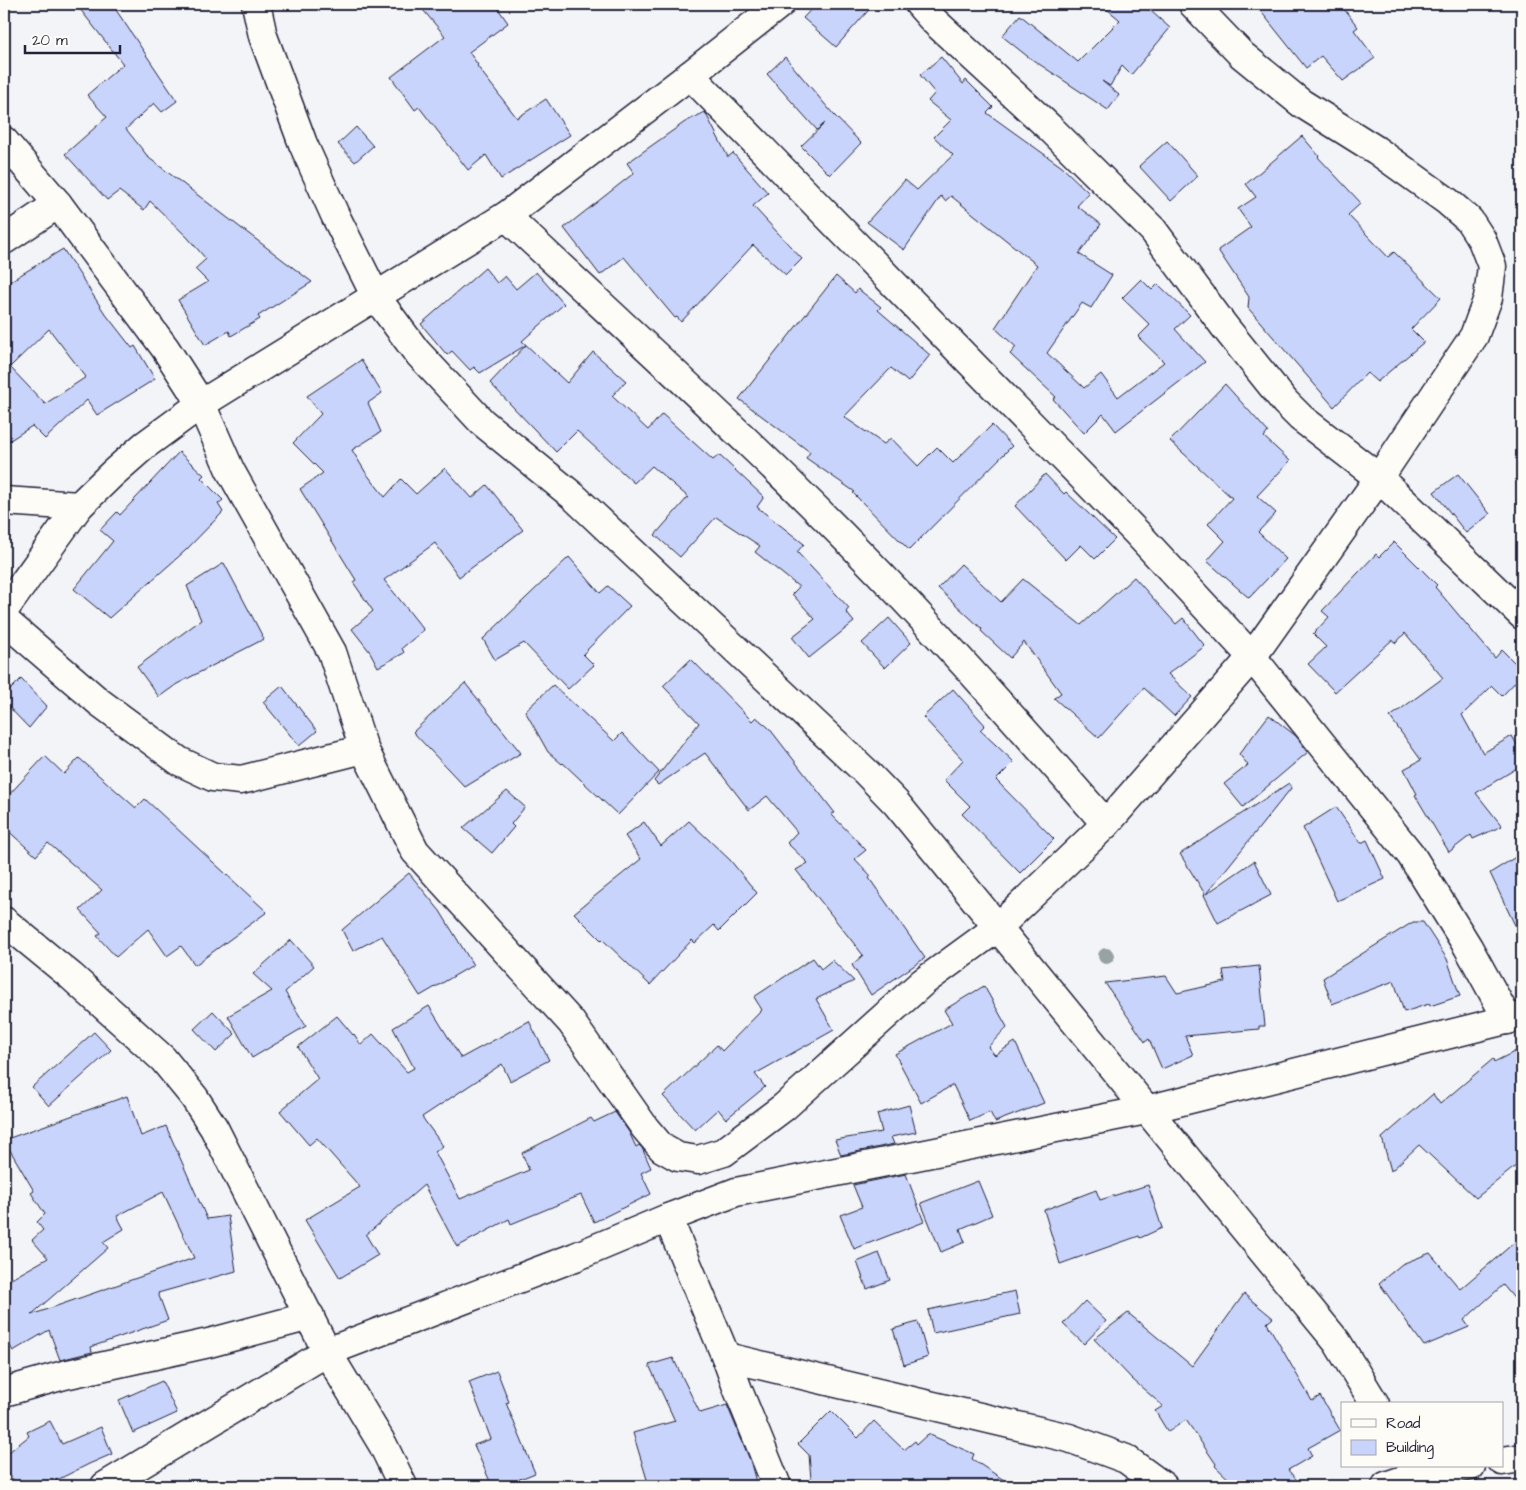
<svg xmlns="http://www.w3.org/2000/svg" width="1526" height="1490" font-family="'Architects Daughter',sans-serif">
	<rect width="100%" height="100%" fill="#f2f4f8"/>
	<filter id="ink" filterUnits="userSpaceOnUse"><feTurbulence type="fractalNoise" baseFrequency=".02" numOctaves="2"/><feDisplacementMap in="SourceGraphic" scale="10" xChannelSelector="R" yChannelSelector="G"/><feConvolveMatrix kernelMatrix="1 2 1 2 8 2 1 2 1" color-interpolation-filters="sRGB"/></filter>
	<g filter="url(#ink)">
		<g fill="#c8d4fb" stroke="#22223b" fill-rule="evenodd">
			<polygon points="76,4 112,4 177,101 162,112 154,103 126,129 149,158 312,282 258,316 260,319 231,336 229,331 205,345 178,300 208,282 195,269 206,259 188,238 150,201 144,210 119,191 107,200 65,154 107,117 87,95 123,64"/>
			<polygon points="418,4 495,4 508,23 469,52 478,65 477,66 517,118 546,99 570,135 501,179 486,155 468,170 419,107 415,110 391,77 445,36"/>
			<polygon points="816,4 874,4 836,47 803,18"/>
			<polygon points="1101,4 1143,4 1170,28 1131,75 1122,66 1110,86 1102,81 1119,95 1108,110 1027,56 1002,36 1020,15 1078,62 1120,20"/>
			<polygon points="1255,4 1340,4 1358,27 1354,30 1375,58 1343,81 1321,56 1306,68"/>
			<polygon points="785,57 834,115 861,143 830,175 801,146 825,123 817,130 767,74"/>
			<polygon points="941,57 963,84 966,80 993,107 987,113 1062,167 1089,193 1077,206 1101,224 1079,254 1112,275 1091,308 1082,303 1047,353 1084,388 1101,374 1118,397 1164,362 1138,337 1150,325 1122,298 1141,279 1152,290 1158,284 1190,315 1175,329 1205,362 1116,431 1103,414 1084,433 1053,399 1056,397 1010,354 1016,347 995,328 1037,265 951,196 945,201 941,196 904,250 867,222 905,180 917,190 953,155 934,137 951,120 928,101 935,93 920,75"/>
			<polygon points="705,112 728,157 733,153 768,193 753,206 802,259 786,275 753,245 681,322 677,317 675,318 624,257 600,275 564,228 634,173 627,163 685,122"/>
			<polygon points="356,127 373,146 355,162 338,144"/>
			<polygon points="1302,136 1319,156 1318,157 1361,203 1348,215 1388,257 1394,252 1441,298 1411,329 1424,342 1377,382 1367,373 1334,407 1248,308 1249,297 1218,250 1251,227 1238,209 1256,197 1246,184"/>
			<polygon points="1167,141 1198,176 1171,201 1139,166"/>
			<path d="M63 249 104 312 132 348 135 346 155 379 97 415 87 400 45 439 32 426 4 444V285ZM49 329 86 377 45 404 10 367Z"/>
			<polygon points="485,268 497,283 505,276 516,289 536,272 564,304 522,341 567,383 593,352 626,381 612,396 648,430 662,414 713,460 719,455 764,497 757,507 804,544 797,552 849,608 846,612 854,622 809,658 792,637 815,619 792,594 799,587 755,552 760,546 716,517 680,557 655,535 688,497 652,466 634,483 577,431 556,452 490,383 526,345 480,373 474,367 470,370 452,351 447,355 421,324"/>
			<polygon points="836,276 855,293 858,289 881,307 878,310 930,355 908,382 891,368 844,417 884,444 891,438 918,466 937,447 953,463 992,425 1012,446 909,550 853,493 855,492 806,458 810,452 739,399"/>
			<polygon points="361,360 382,393 368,403 381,432 352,450 366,473 385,497 401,479 416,494 445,468 472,498 487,485 523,530 459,577 435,543 384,580 424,630 402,648 404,653 378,667 370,652 352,629 373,611 353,582 356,580 300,489 323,473 293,443 321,414 307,396"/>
			<polygon points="1225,384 1268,432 1264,437 1290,461 1257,496 1276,513 1258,532 1286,559 1249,598 1207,561 1225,541 1208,524 1232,498 1170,441"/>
			<polygon points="179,452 204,475 201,478 223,500 218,504 223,512 185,551 109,618 74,589 113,541 100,530 117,512 120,515"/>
			<polygon points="1045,474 1064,494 1066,492 1115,539 1095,559 1081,545 1066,560 1015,506"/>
			<polygon points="1458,474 1490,514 1466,533 1434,492"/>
			<polygon points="1394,542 1437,585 1435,587 1495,658 1502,650 1522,670 1522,675 1502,696 1492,686 1462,715 1483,753 1512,736 1522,753 1522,765 1476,793 1502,826 1473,839 1471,835 1449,852 1415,795 1417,794 1404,769 1421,760 1390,717 1443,678 1405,633 1396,643 1392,640 1335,692 1308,664 1326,647 1313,634 1329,617 1322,611 1376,554 1379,557"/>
			<polygon points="569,557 600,593 608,586 630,606 583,654 594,665 568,689 524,643 495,660 483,639"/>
			<polygon points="224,563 264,639 177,684 159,697 137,667 201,620 187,586"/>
			<polygon points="961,564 1001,602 1023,579 1081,625 1134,577 1176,624 1183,618 1205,646 1168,674 1192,697 1174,716 1144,688 1099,738 1054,698 1061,693 1024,642 1010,658 981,631 982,629 938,588"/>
			<polygon points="889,618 911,643 885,668 862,643"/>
			<polygon points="691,659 752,721 756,717 769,728 835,813 831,814 866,850 855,859 871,876 869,878 925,958 871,995 852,965 863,955 796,870 808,863 787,843 797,832 767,796 749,810 705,753 658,785 654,781 699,723 663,686"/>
			<polygon points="21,679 47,706 29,728 4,702 4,696"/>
			<polygon points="465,683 521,753 465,787 413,732"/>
			<polygon points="553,685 614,741 622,733 659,772 618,815 563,763 562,764 548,752 525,711"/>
			<polygon points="282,686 317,731 299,746 263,702"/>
			<polygon points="953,689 985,725 980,730 1014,762 996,780 1054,839 1020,873 962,814 970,806 944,780 963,760 923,717"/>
			<polygon points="1269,715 1296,736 1308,752 1243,807 1224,784 1248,765 1239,754"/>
			<polygon points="45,756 64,774 79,758 136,808 145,799 267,912 195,965 181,946 167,956 148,929 116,957 97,936 101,933 80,910 102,890 48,843 36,856 4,827 4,800"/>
			<polygon points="1289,783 1292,787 1206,894 1254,861 1271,895 1218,923 1204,895 1205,894 1180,854"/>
			<polygon points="507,791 525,807 511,824 514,827 492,853 463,828"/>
			<polygon points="1336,807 1361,843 1367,840 1385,879 1337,901 1303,828"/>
			<polygon points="689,821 730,860 757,893 719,931 714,925 695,943 692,940 650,985 602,939 601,940 574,913 641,859 625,836 644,822 661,846"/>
			<polygon points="1522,853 1522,940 1490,873"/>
			<polygon points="409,873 440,911 473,965 420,996 382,936 353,951 342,930"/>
			<polygon points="1413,922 1423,922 1447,959 1460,996 1430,1006 1429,1004 1404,1012 1394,981 1332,1004 1323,978"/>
			<polygon points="291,940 314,966 285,992 306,1026 252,1058 228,1016 272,991 253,974"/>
			<polygon points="813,958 821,969 832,960 854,981 816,999 834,1030 755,1074 765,1087 726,1119 718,1109 695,1130 663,1096 717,1045 722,1051 762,1010 754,997"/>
			<polygon points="1259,966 1265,1026 1259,1026 1259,1029 1185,1036 1193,1055 1162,1069 1149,1039 1145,1042 1105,983 1166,976 1177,993 1225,982 1223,970"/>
			<polygon points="984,986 1007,1027 988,1047 995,1055 1015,1042 1044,1103 995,1122 990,1112 970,1121 953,1085 921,1103 895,1054 952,1023 944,1010"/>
			<polygon points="429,1006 461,1058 529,1021 549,1060 510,1081 502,1064 422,1117 443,1146 435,1152 460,1199 529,1170 522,1153 591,1118 594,1122 615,1112 629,1132 636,1147 639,1145 642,1148 651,1168 641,1173 651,1194 594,1222 581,1195 511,1224 509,1219 457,1247 424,1185 366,1235 378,1255 340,1278 305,1220 360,1187 317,1138 309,1145 280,1111 318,1079 298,1047 337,1016 353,1035 354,1034 361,1045 373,1034 407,1072 414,1068 393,1028"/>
			<polygon points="213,1011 235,1034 216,1052 194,1029"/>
			<polygon points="94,1032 111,1050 49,1106 32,1087"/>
			<polygon points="1522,1048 1522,1161 1476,1198 1419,1145 1391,1171 1382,1138 1433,1094 1440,1104 1493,1059 1494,1062"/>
			<path d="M127 1096 141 1136 166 1126 207 1219 228 1216 236 1271 158 1293 168 1320 91 1347 92 1352 60 1360 49 1330 13 1351 5 1337 4 1338V1283L48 1258 32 1240 43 1230 37 1222 45 1214 31 1193 34 1191 4 1140ZM163 1192 194 1258 31 1315 108 1248 103 1242 124 1229 117 1216Z"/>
			<polygon points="909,1105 916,1132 891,1137 894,1144 841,1155 835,1140 882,1132 877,1114"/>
			<polygon points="906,1174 924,1222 854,1249 840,1215 862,1207 853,1185"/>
			<polygon points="978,1181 992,1215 960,1229 965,1242 941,1252 921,1203"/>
			<polygon points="1148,1185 1162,1228 1140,1238 1139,1236 1060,1264 1044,1210 1096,1190 1100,1200"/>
			<polygon points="1522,1236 1522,1308 1503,1285 1464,1320 1469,1327 1424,1346 1379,1283 1402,1264 1430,1253 1460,1289"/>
			<polygon points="879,1253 890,1280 867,1289 857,1262"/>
			<polygon points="1015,1291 1020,1314 933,1333 928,1310"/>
			<polygon points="1244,1294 1273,1318 1267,1323 1312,1401 1320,1396 1340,1430 1308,1448 1312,1456 1288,1470 1302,1486 1236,1486 1215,1466 1216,1464 1186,1420 1168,1432 1155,1411 1163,1406 1132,1379 1094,1339 1128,1313 1192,1366"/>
			<polygon points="1085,1301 1106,1321 1084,1344 1063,1324"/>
			<polygon points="918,1322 928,1357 904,1365 893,1329"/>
			<polygon points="673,1358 700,1413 727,1405 750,1460 756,1482 742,1486 649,1486 633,1433 675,1421 649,1365"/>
			<polygon points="497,1371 509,1402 506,1403 535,1473 503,1486 492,1486 474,1445 491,1439 469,1382"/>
			<polygon points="162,1381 177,1413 133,1433 119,1400"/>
			<polygon points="831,1411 858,1438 874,1421 904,1450 915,1441 917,1444 928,1434 974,1454 972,1459 1013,1486 818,1486 811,1479 809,1455 798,1444"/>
			<polygon points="50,1421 62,1444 101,1427 112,1454 89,1464 45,1486 18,1486 4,1468 4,1456 29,1436 27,1432"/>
		</g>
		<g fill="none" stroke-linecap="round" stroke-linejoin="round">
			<g stroke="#22223b" stroke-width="31">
				<g id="minor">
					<polyline points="256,4 263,36 303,144 335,215 376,297 416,351 482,422 573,496 865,771 896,803 1337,1342 1375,1404"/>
					<polyline points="919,4 934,21 1050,128 1153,230 1224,326 1285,402 1301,418 1379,478 1522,615"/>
					<polyline points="690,75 1137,533 1252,657 1411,855 1468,947 1508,1020"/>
					<polyline points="4,141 58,204 165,348 201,404 230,470 332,652 364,749 415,851 571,1022 645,1128 662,1148 678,1157 698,1160 724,1152 784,1107 923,982 997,928 1106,824 1252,657 1379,478 1474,336 1488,298 1492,266 1482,240 1469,220 1447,201 1376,150 1301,103 1242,55 1193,4"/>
					<path d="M506 216C639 341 777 464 902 597 972 671 1039 747 1106 824"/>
					<polyline points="4,240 58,204"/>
					<polyline points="4,501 79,506"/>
					<polyline points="4,610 79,506 112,474 145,445 201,404 506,216 690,75 780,4"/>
					<polyline points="4,620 99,702 179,761 213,777 241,780 364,749"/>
					<polyline points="4,921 71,976 163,1059 194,1097 214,1128 327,1352 383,1445 403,1486"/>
					<polyline points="668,1218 726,1357 738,1390 777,1486"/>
					<polyline points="726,1357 1069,1438 1126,1459 1163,1486"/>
					<polyline points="4,1392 64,1375 209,1343 310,1316"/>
					<polyline points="1502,1461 1522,1458"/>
					<polyline points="105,1486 327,1352 575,1257 668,1218 736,1192 1146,1110 1522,1016"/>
					<polyline points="1386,1486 1418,1475 1471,1466"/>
				</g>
			</g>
			<use href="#minor" stroke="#fdfcf7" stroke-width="28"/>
		</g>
		<circle fill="#98a2a3" cx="1106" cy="956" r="8"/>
	</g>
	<rect width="1526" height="1490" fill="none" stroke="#fdfcf7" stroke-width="20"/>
	<rect x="10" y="10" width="1506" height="1470" fill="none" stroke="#22223b" stroke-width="2" filter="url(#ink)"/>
	<rect x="1341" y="1402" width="162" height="65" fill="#fdfcf7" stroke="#a5a5ac"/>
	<rect x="1351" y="1419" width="25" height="8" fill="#fdfcf7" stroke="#a5a5ac"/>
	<text x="1386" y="1428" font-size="15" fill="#22223b">Road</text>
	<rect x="1351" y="1440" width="25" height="15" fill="#c8d4fb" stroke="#a5a5ac"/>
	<text x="1386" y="1452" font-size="15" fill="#22223b">Building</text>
	<path d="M25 45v8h95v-8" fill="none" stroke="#22223b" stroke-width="2.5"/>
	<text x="32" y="45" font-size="15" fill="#22223b" stroke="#fdfcf7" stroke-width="4" paint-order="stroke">20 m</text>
</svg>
